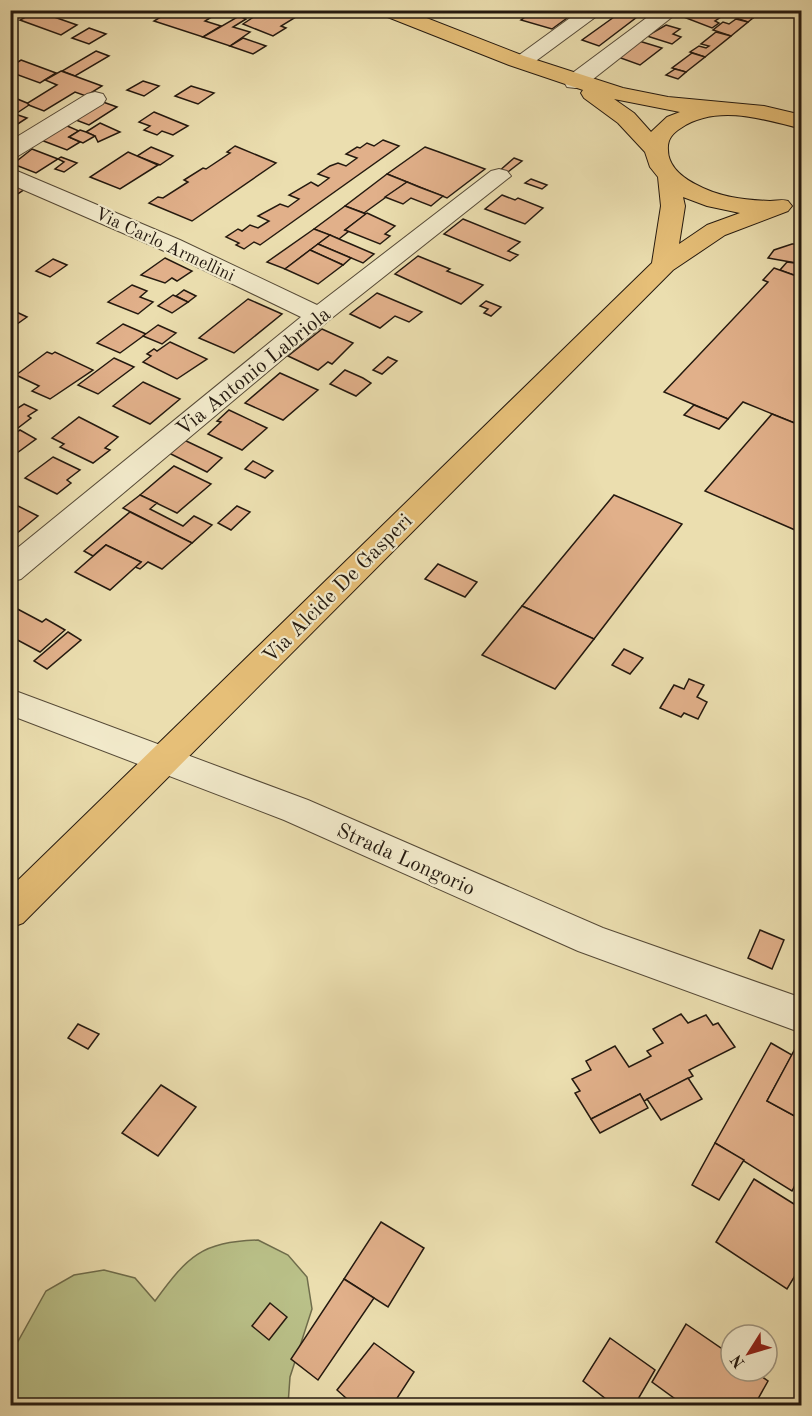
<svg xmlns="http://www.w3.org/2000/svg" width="812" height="1416" font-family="'Old Standard TT',serif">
	<rect width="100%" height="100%" fill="#ebdeaf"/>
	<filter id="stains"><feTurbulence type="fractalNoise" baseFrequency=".00333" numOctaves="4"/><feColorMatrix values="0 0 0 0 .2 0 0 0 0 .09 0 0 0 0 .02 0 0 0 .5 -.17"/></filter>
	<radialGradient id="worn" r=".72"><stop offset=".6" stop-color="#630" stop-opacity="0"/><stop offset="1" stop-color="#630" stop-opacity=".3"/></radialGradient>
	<path fill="#bac189" stroke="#6f6d4c" stroke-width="1.5" d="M258 1240 288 1255 307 1277 312 1309 290 1377 288 1405 11 1406V1354L46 1291 74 1275 104 1270 135 1278 155 1301C188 1256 201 1242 258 1240Z"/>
	<g fill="#e1b08a" stroke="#24190f" stroke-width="1.5">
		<polygon points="172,10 223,10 205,21 221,26 203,37 154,21"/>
		<polygon points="264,10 300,10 304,12 281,26 286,28 273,36 243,24"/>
		<polygon points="535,10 578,10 552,29 521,20"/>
		<polygon points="688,10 718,11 714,15 721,17 715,21 719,23 712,28 681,16"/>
		<polygon points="736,10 755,10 761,12 753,18 737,13 739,11"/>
		<polygon points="37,11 77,25 61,35 20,20"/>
		<polygon points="621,12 637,17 599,46 582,40"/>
		<polygon points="737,13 753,18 748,22 733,17"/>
		<polygon points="239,16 246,19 233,27 250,32 230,46 203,37"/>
		<polygon points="736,19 748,22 731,36 713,30 723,22 729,24"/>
		<polygon points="666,25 680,29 673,34 681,37 672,44 647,36"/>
		<polygon points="89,28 106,34 89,44 72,38"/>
		<polygon points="716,32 731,36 705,57 690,52 699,46 706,48 709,46 701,44"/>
		<polygon points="243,38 266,46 253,54 230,46"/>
		<polygon points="639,41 662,48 640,65 618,57"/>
		<polygon points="96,51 109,56 75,76 62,71"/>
		<polygon points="692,53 705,57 686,72 672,68"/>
		<polygon points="21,60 56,73 40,83 10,72 10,67"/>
		<polygon points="675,69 686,72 678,79 666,75"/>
		<polygon points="61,71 102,86 86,96 75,92 44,111 26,104 57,85 45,80"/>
		<polygon points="143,81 159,86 144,96 127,90"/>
		<polygon points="191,86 214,93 198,104 175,96"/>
		<polygon points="15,98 27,103 29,105 17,113 10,110 10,101"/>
		<polygon points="103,102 117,107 89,125 76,120"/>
		<polygon points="154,112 188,126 173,135 162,131 157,135 144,130 150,126 139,122"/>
		<polygon points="10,113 12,113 27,118 10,129"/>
		<polygon points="100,123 120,132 98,142 95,136 86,132"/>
		<polygon points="65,125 79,131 69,137 80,142 67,150 41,140"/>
		<polygon points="80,130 86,132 95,136 83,143 69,137"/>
		<polygon points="383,140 399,146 260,245 254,242 244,249 236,245 239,243 226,237 238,229 242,231 250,225 258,228 269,221 258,216 280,204 288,207 299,199 289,195 311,182 318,186 321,184 329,178 318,174 330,166 338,163 346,166 357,158 346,154 357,147 360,148 367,143 374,146"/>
		<polygon points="235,146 276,163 192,221 149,203 158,197 163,198 188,182 184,180 203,168 206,169 230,153 227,152"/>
		<polygon points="151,147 173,156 160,165 137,156"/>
		<polygon points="425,147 439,152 485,169 447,198 387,174"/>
		<polygon points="32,149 58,159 36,173 13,164"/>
		<polygon points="128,152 158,165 120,189 90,177"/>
		<polygon points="61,157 77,163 64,172 55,169 64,162 58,159"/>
		<polygon points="514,158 522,161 504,175 498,172"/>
		<polygon points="387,174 407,182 364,213 345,206"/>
		<polygon points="531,179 547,185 542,189 525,183"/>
		<polygon points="10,182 28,187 10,199"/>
		<polygon points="407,182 419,187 443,196 431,206 411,198 403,204 385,197"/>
		<polygon points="502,195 515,200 518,198 543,208 525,224 485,209"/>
		<polygon points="345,206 366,214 345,230 349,231 339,239 314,229"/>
		<polygon points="367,213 395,226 385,234 390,236 380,244 345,230"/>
		<polygon points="463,219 520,242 508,251 518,255 510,261 444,234"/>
		<polygon points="314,229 330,235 285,269 267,262"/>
		<polygon points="330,235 339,239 374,254 363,263 318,244"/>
		<polygon points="318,244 351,258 343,265 310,250"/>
		<polygon points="792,244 802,244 802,264 768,258 774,250"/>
		<polygon points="310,250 343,265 318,284 285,269"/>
		<polygon points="418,256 450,269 447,271 483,285 461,304 395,274"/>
		<polygon points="165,258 192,271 177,281 172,278 165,283 141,275"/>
		<polygon points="53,259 67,265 50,277 36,271"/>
		<polygon points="787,262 802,264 802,278 780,270"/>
		<polygon points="774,268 802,278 802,426 743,402 728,419 664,392 768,282 763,280"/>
		<polygon points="132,285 147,291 140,297 153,302 138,314 108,302"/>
		<polygon points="184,290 196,296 188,302 176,296"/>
		<polygon points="377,293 422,312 409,322 395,316 380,328 350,314"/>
		<polygon points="173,295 188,302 172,313 158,306"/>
		<polygon points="248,299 282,314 234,353 199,338"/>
		<polygon points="486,301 501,307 491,316 484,313 488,309 480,306"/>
		<polygon points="10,309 27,317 10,329"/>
		<polygon points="123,324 146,334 120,353 97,343"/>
		<polygon points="158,325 176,333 162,344 143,336"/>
		<polygon points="322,329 353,343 332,364 328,362 318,370 288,356"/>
		<polygon points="170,342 207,359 177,379 143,362 151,356 147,354 154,349 157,351"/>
		<polygon points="47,352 52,354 55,352 93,370 50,399 32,391 39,386 16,375"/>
		<polygon points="388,357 397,361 382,374 373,370"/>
		<polygon points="114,358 134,367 98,394 78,385"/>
		<polygon points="345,370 363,378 371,383 356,396 330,384"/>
		<polygon points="280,373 318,390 283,420 245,403"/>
		<polygon points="143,382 180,399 150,424 113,406"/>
		<polygon points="24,404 37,410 28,416 31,418 10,434 10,413"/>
		<polygon points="694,405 728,419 719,429 684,415"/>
		<polygon points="229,410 267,428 242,450 208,434 221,422 217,421"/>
		<polygon points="772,414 802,426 802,533 705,491"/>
		<polygon points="79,417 118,437 105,448 110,450 93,463 60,447 64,444 52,438"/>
		<polygon points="20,430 36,439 17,453 10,450 10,438"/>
		<polygon points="182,439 222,458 207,472 167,452"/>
		<polygon points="53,457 80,470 67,480 71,483 57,494 25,478"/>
		<polygon points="253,461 273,471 265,478 245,469"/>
		<polygon points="174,466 211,484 177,513 140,495"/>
		<polygon points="140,495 157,503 150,509 183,526 194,516 212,525 192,543 123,508"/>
		<polygon points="614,495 682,524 594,639 522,606"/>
		<polygon points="10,502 38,516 10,539"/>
		<polygon points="237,506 250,512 231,530 218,523"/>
		<polygon points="130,512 192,543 162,569 148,562 140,569 135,567 141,562 106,545 93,556 84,551"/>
		<polygon points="106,545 141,562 110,590 75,572"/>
		<polygon points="438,564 477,582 465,597 425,579"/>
		<polygon points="10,605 42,622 46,619 65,630 40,652 10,636"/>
		<polygon points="522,606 594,639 555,689 482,655"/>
		<polygon points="68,632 81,640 47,669 34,661"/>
		<polygon points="624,649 643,658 630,674 612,665"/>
		<polygon points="689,679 704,685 697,697 707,702 698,719 684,713 681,717 660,708 674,685 684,689"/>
		<polygon points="760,930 784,940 772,969 748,958"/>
		<polygon points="681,1014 688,1023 706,1015 713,1025 718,1023 735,1047 689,1070 693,1076 644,1101 640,1094 591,1119 575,1093 580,1091 572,1079 591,1070 586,1061 615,1046 629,1067 651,1056 647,1051 663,1043 653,1029"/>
		<polygon points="78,1024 99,1034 88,1049 68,1038"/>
		<polygon points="771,1043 792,1055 767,1101 802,1120 802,1172 792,1191 715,1143"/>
		<polygon points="796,1047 802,1050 802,1120 767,1101"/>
		<polygon points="688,1078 702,1099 661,1120 647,1099"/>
		<polygon points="161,1085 196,1107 158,1156 122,1133"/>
		<polygon points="640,1094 648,1108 600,1133 591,1119"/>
		<polygon points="715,1143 744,1160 719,1200 692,1185"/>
		<polygon points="754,1179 802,1209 802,1264 787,1289 716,1242"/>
		<polygon points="381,1222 424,1248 388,1307 344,1279"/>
		<polygon points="344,1279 374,1298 318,1380 291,1359"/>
		<polygon points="270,1303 287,1317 269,1340 252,1326"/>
		<polygon points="686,1324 731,1355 731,1371 754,1371 768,1381 754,1406 685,1406 652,1382"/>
		<polygon points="610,1338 655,1370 634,1406 615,1406 583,1381"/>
		<polygon points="374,1343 414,1372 392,1406 355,1406 337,1390"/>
	</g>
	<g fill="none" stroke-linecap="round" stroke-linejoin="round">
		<g stroke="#564a37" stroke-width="2">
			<g id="minor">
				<polygon points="581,10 605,10 529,66 522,68 515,66 511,62 515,58"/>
				<polygon points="657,10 681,10 583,87 575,88 567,87 564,82 567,77"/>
				<polygon points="95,92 103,94 106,99 103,104 18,156 10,158 10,141 87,94"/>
				<polygon points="10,168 180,240 317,305 491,171 499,169 507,171 511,176 328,321 21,579 10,582 10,554 301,317 162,250 10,184"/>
				<polygon points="10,689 308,800 603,928 802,998 802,1033 578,951 284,820 10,715"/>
			</g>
		</g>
		<g stroke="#24190f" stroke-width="2">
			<path id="major" d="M377 10H406L524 56 623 88 668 97 764 106 802 115V129C763 119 717 104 681 128 673 133 667 139 668 150 668 166 682 177 695 184 718 197 744 200 770 201 777 201 781 199 788 201L792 206 788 211 725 235 673 270 23 923 10 928V888L652 263 661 206 658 177 650 167 645 152 618 123 584 98 581 93 583 90 509 65 380 14ZM614 99 680 112 667 117 651 132 634 113ZM683 197 707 206 740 213 707 225 679 244 685 206Z"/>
		</g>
		<use href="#minor" fill="#f2eacb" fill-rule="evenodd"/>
		<use href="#major" fill="#e6bf78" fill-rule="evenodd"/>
	</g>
	<g text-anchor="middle" stroke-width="4.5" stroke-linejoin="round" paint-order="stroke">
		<g font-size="18" fill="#24190f" stroke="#f2eacb">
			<text transform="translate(165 244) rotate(25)" y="6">Via Carlo Armellini</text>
		</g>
		<g font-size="21" fill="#24190f" stroke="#f2eacb">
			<text transform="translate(253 371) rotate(-39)" y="7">Via Antonio Labriola</text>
			<text transform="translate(337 588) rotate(-45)" y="7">Via Alcide De Gasperi</text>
			<text transform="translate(406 859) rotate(24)" y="7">Strada Longorio</text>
		</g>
	</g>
	<rect width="812" height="1416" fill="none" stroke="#ebdeaf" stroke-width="36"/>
	<rect x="12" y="12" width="788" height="1392" fill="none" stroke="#24190f" stroke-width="3"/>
	<rect x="18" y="18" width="776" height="1380" fill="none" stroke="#24190f" stroke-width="1.5"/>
	<g transform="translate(749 1353) rotate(233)"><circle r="28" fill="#f2eacb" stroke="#a09680" stroke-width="1.5"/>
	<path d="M0-4.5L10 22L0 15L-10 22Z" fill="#8f2418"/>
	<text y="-9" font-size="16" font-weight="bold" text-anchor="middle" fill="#24190f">N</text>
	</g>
	<rect width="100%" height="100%" filter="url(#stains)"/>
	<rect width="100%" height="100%" fill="url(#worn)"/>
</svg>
